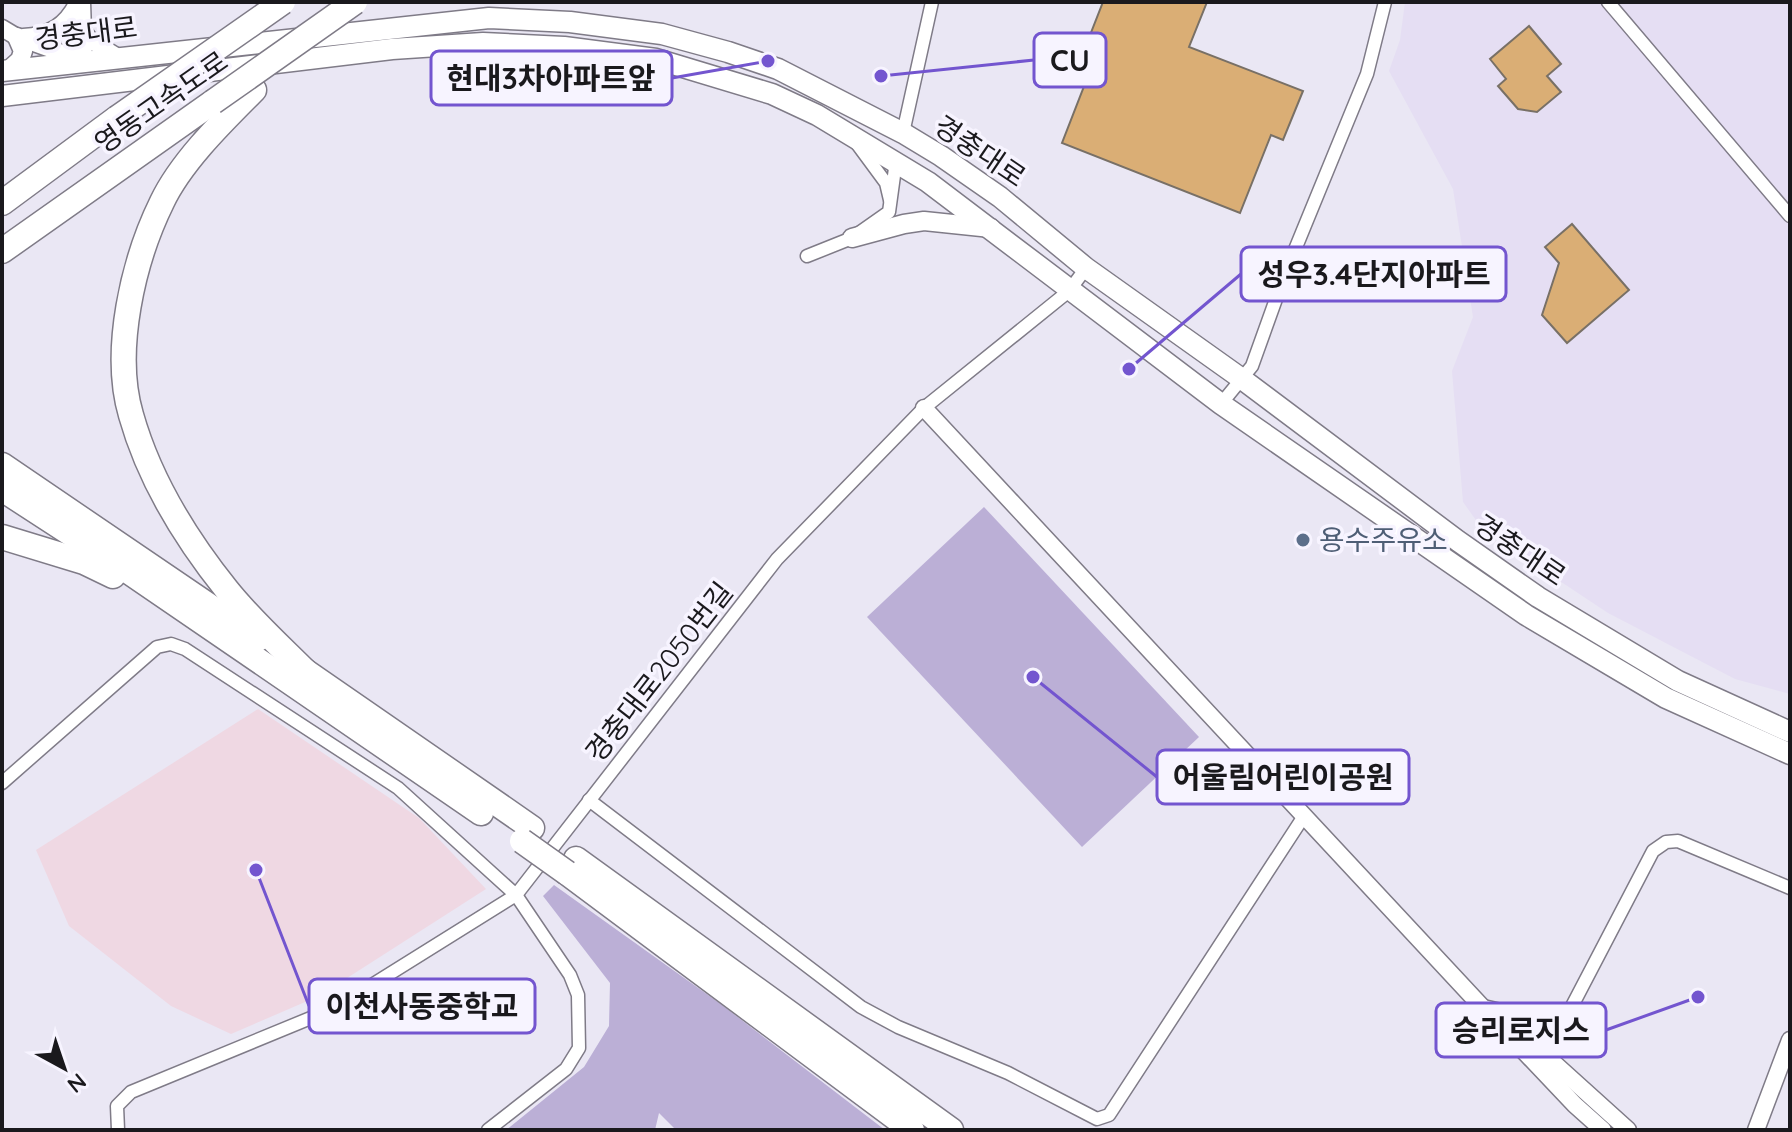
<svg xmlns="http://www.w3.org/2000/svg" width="1792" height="1132" font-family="Quicksand,'Noto Sans KR',sans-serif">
	<rect width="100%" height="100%" fill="#eae7f4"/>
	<polygon fill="#e5def3" points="1405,2 1790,2 1790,694 1735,679 1608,613 1483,530 1463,502 1452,371 1473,317 1453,189 1389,71 1400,40"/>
	<polygon fill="#efd8e3" points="258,709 419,818 486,889 319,996 231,1034 171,1006 69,926 36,850"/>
	<g fill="#bbafd6">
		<polygon points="984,507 1199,737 1082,847 867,617"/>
		<polygon points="554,885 722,1005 885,1130 676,1130 659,1113 655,1130 506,1130 584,1067 609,1026 610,983 543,896"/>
	</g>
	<g fill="#daae75" stroke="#787066" stroke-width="2">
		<polygon points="1103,2 1207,2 1189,47 1303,91 1283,140 1271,135 1240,213 1062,143 1088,76 1076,71"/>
		<polygon points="1529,26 1561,64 1547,76 1561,92 1537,112 1518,109 1498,86 1506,79 1490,59"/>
		<polygon points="1572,224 1629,290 1567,343 1542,315 1559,263 1545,247"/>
	</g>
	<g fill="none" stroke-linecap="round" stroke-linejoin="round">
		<g stroke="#7f7b87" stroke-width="15">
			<g id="minor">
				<polyline points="1608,2 1790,216"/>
				<polyline points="903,133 932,2"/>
				<polyline points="855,141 886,183 890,200"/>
				<polyline points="807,256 852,238 889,212 896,161"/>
				<polyline points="1221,404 1252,366 1285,274 1367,74 1385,2"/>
				<polyline points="2,783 157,647 171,644 185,649 398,788 516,895 570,975 578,995 579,1048 566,1069 488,1130"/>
				<polyline points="589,800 861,1007 898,1027 1008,1073 1097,1119 1109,1115 1304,816"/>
				<polyline points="1546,1056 1653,851 1666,842 1678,841 1790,888"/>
				<polyline points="118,1130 117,1106 131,1092 335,1008 516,895 777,559 924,408 1069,291 1086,268"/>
			</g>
		</g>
		<g stroke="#7f7b87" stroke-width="19">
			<g id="tertiary">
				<polyline points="2,28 17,37 84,61 82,2"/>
				<polyline points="84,32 90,40 118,57"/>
				<path d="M23 37C50 36 66 26 78 2"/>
				<polyline points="924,408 1483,1008 1575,1105 1603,1130"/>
				<polyline points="1483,1008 1505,1013 1546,1056 1628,1130"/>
				<polyline points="1756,1130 1790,1040"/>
			</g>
		</g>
		<g stroke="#7f7b87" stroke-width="21">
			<g id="secondary">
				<polyline points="9,70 20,60 23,51 17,37"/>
				<polyline points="852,238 904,224 924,221 991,228"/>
			</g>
		</g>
		<g stroke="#7f7b87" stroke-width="23">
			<g id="primary">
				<polyline points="2,71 489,18 570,22 662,34 728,52 778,69 903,133 941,156 1000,197 1086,268 1242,379 1458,541 1538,597 1678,681 1790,732"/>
				<polyline points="2,96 392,49 483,43 564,47 656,59 772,94 817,115 928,182 1221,404 1526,615 1666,698 1790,754"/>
			</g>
		</g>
		<g stroke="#7f7b87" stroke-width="27">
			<g id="motorway">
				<path d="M254 90C222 122 181 162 162 202 133 261 112 351 131 415 149 479 186 539 227 590 251 620 280 646 307 673"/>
				<polyline points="2,203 117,118"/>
				<polyline points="2,251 213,102"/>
				<polyline points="2,465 258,639"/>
				<polyline points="2,489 122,567 481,813"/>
				<polyline points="2,537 84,562 113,576"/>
				<polyline points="295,664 532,828"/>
				<polyline points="576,859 951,1130"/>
				<polyline points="567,873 912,1130"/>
			</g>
		</g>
		<use href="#minor" stroke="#fff" stroke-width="12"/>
		<use href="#tertiary" stroke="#fff" stroke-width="16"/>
		<use href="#secondary" stroke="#fff" stroke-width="18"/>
		<use href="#primary" stroke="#fff" stroke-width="20"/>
		<use href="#motorway" stroke="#fff" stroke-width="24"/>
		<g stroke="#7f7b87" stroke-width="27" stroke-linecap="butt">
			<g id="motorway-bridge">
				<polyline points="213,102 355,2"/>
				<polyline points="117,118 283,2"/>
				<polyline points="522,841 567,873"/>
			</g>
		</g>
		<use href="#motorway-bridge" stroke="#fff" stroke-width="24"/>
	</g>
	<circle fill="#5c6f8a" stroke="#f7f4ff" stroke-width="3" cx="1303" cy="540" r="8"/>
	<g text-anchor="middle" stroke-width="7" stroke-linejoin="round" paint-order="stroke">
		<g font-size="28" fill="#1a191d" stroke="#f7f4ff">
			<text transform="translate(86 33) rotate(-7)" y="10">경충대로</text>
			<text transform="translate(161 102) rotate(-35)" y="10">영동고속도로</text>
			<text transform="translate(980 151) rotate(34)" y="10">경충대로</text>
			<text transform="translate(1520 550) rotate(34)" y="10">경충대로</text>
			<text transform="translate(659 672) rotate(-52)" y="10">경충대로2050번길</text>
		</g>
		<g font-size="28" fill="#4e5e75" stroke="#f7f4ff" text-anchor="start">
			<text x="1319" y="550">용수주유소</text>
		</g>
	</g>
	<path fill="none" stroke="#7355cf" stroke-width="3" d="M881 76L1034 60M768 61L672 78M1129 369L1241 274M1033 677L1157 777M256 870L309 1006M1698 997L1606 1030"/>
	<g fill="#7355cf" stroke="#f7f4ff" stroke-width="3">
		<circle cx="881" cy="76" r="8"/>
		<circle cx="768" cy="61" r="8"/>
		<circle cx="1129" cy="369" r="8"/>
		<circle cx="1033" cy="677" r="8"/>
		<circle cx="256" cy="870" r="8"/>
		<circle cx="1698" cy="997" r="8"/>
	</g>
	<g fill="#f7f4ff" stroke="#7355cf" stroke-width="3">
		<rect x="1034" y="33" width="72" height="54" rx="8"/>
		<rect x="431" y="51" width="241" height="54" rx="8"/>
		<rect x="1241" y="247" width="265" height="54" rx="8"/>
		<rect x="1157" y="750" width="252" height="54" rx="8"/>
		<rect x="309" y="979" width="226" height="54" rx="8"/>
		<rect x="1436" y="1003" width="170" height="54" rx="8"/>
	</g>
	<g font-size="30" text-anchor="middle" font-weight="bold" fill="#1a191d">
		<text x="1070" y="71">CU</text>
		<text x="551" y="89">현대3차아파트앞</text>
		<text x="1374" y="285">성우3.4단지아파트</text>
		<text x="1283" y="788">어울림어린이공원</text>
		<text x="422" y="1017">이천사동중학교</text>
		<text x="1521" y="1041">승리로지스</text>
	</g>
	<rect width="1792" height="1132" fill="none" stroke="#1a191d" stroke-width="8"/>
	<g transform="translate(64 1068) rotate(140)" stroke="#f7f4ff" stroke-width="6" paint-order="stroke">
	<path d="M0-6L14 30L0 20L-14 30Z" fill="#1a191d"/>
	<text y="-12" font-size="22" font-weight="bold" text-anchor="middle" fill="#1a191d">N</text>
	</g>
</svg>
